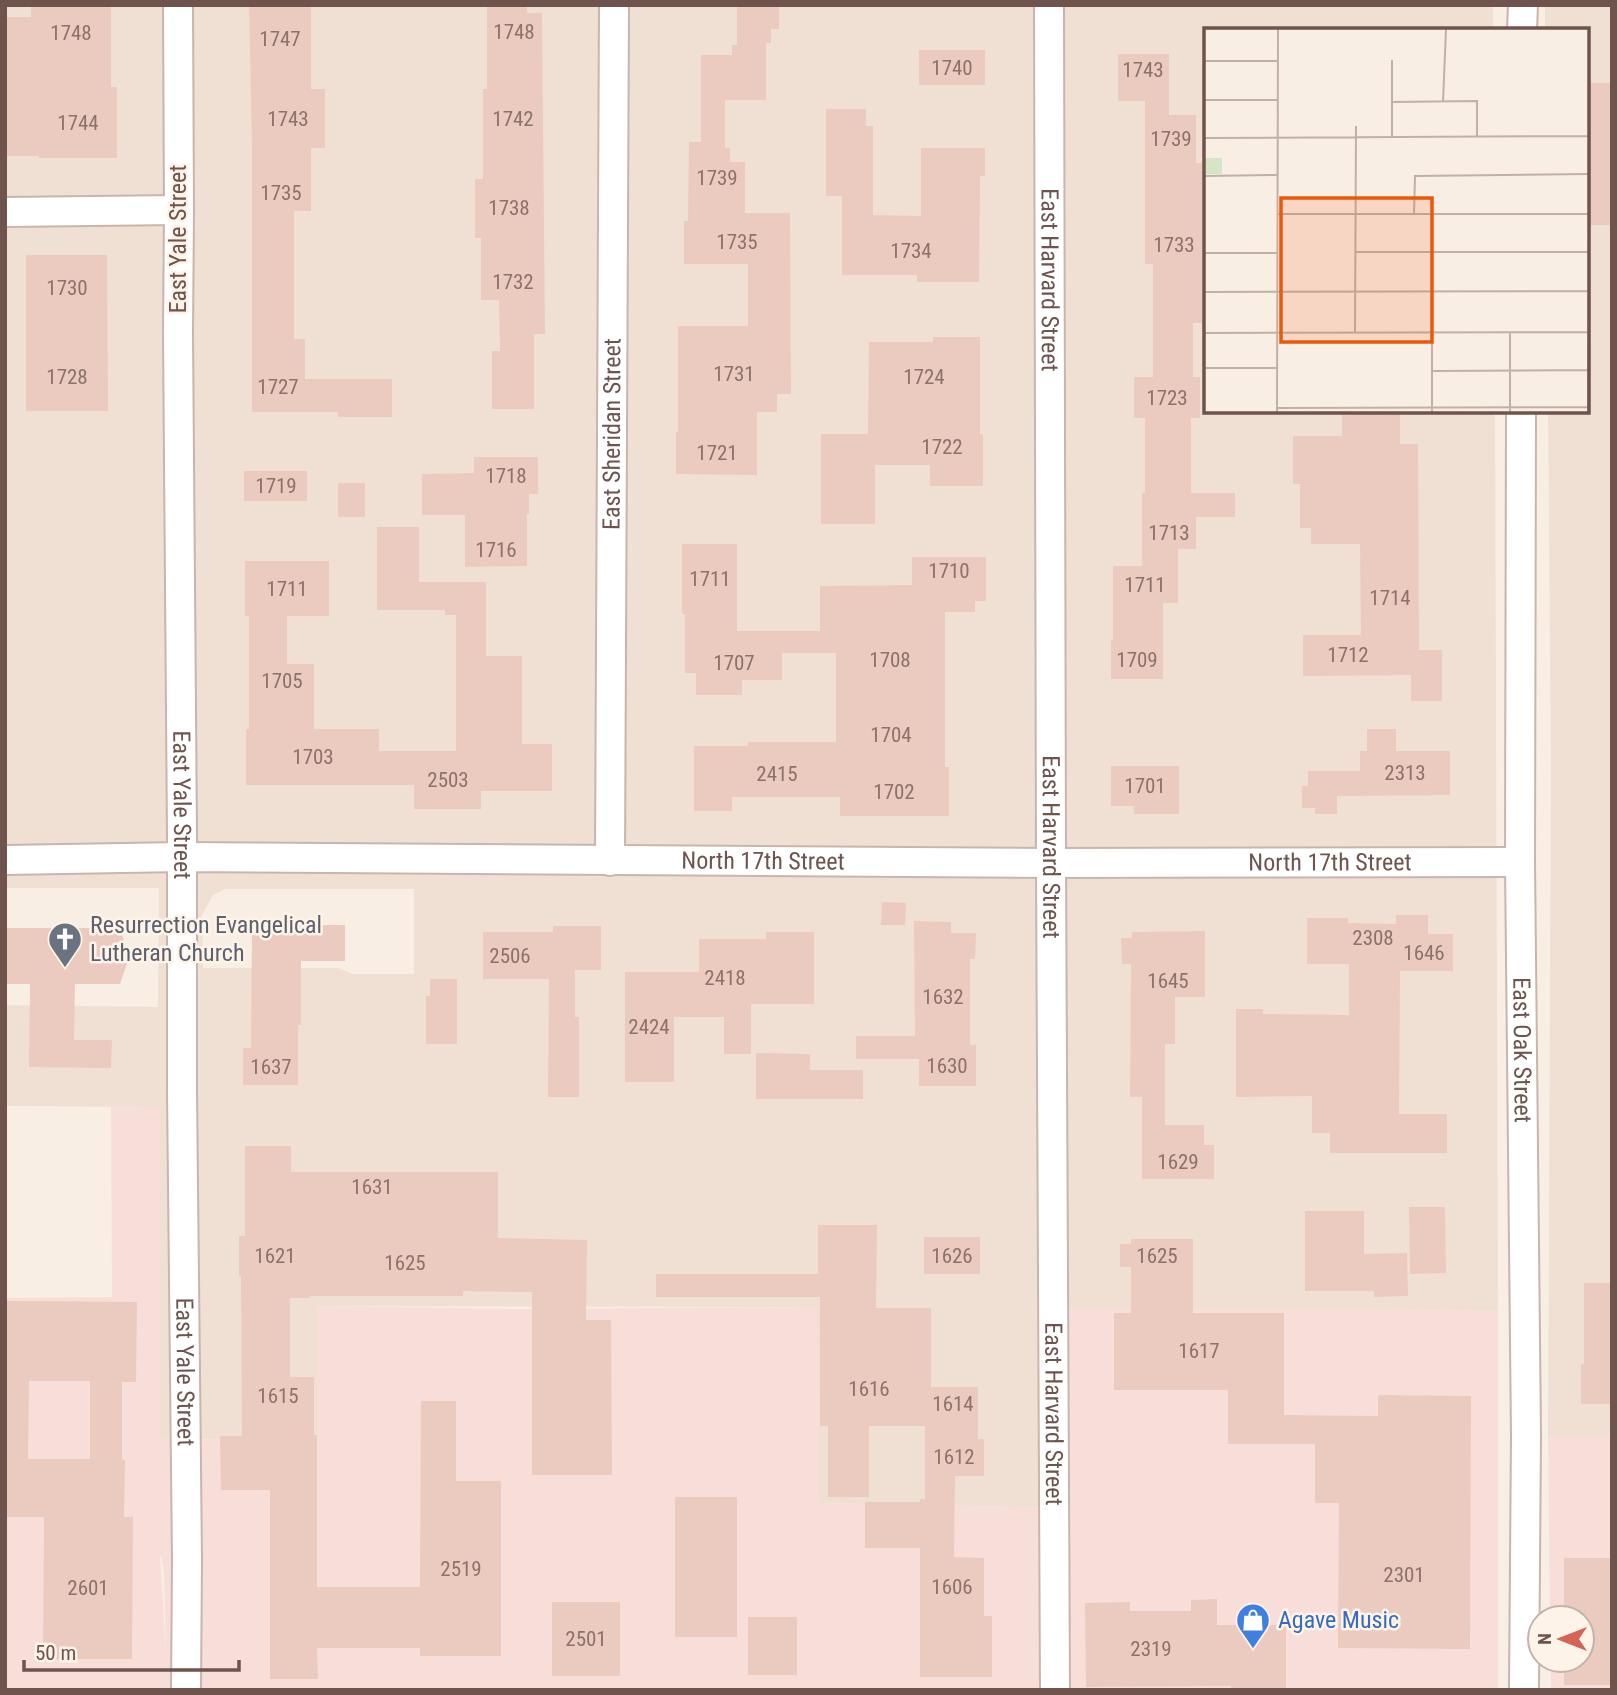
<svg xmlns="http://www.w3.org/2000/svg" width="1617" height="1695" font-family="'Roboto Condensed',sans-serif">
	<rect width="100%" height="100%" fill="#f9eee4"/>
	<g fill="#f0dfd3" fill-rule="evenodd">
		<path d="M5 5H1493V30H1206V411H1495L1498 1310 1360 1311 1068 1508 818 1503V1307L317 1306V1441L160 1439V1107L5 1106V1005L158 1007 159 888H5ZM225 889H414V974H353L338 968H203L202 915 213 895Z"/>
		<polygon points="1545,5 1612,5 1612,1436 1548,1436 1551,765 1548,411 1587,411 1587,30 1545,30"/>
	</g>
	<g fill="#f8ded9" fill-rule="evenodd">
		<path d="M111 1106 160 1107V1439L317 1441V1306L525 1309 818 1307 819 1503 1068 1508 1069 1308 1498 1310V1688L1497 1690H5V1298L112 1297ZM161 1556 164 1571 166 1651 160 1557Z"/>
		<polygon points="1548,1436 1612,1436 1612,1690 1552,1690 1551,1686 1551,1660 1582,1660 1582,1618 1550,1618"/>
	</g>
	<g fill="#ebcbbf" fill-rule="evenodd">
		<polygon points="31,5 111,5 111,87 117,87 117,158 39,158 39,156 5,156 5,17 31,17"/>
		<polygon points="249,5 311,5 311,89 325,89 325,148 311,148 311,211 294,211 294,339 305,339 305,379 392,379 392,417 338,417 338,412 252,412 252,148"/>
		<polygon points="487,5 527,5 527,13 542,13 545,334 534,334 534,409 492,409 492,351 500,351 499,300 481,300 481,238 475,238 475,179 483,179 483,89 487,89"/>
		<polygon points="737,5 779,5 779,29 771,29 771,43 766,43 766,100 725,100 725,148 730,148 730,162 745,162 745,213 790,213 791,394 777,394 777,412 757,412 757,475 676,474 676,432 678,432 678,326 748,326 748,264 684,264 684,221 688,221 689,142 701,142 701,55 732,55 732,45 737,45"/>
		<rect x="919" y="50" width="66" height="35"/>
		<polygon points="1118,54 1169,54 1169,115 1196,115 1196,163 1202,163 1202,323 1193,323 1193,377 1200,377 1200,418 1191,418 1191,493 1235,493 1235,517 1196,517 1196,549 1178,549 1178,603 1163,603 1163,679 1111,679 1111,640 1113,640 1113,566 1142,566 1142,493 1145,493 1145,418 1134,418 1134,377 1153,377 1153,264 1145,264 1145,101 1118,101"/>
		<polygon points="1588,83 1612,83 1612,225 1587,225"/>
		<polygon points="826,109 866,109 866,126 873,126 873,215 921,216 921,148 985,148 985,176 980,176 979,282 917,282 917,275 842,275 842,196 826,196"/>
		<polygon points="26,255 107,255 108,411 26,411"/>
		<polygon points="933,337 980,337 980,434 983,434 983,486 930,486 930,465 875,465 875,524 821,524 821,434 868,434 869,342 933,342"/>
		<polygon points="1342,411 1400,411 1400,444 1418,444 1419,650 1442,650 1442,701 1411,701 1411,675 1303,676 1303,635 1361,635 1360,544 1311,544 1311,528 1300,528 1300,484 1293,484 1293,436 1342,436"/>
		<polygon points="474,457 538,457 538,494 529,494 529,514 527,514 527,566 465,567 465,515 422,515 422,474 474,473"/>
		<rect x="244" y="471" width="63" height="30"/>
		<rect x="338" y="483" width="27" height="34"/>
		<polygon points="377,527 419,527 419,582 486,582 486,656 522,656 522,744 552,744 552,791 481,791 481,809 414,809 414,785 246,785 246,729 249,729 249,616 245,616 245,561 329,561 329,616 287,616 287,664 314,664 314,729 379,729 379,751 456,751 456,615 445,615 445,610 377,610"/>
		<polygon points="682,544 737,544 737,631 820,631 820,586 912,585 912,557 986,557 986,601 975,601 975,612 945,612 945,767 949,767 949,816 840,816 840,797 732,797 732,811 694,811 694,746 748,746 748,742 836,742 836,653 782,653 782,680 742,680 742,695 696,695 696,673 685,673 685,614 682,614"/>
		<polygon points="1367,729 1396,729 1396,751 1450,751 1450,795 1337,796 1337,814 1315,814 1315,808 1302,808 1302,786 1308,786 1308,771 1360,771 1360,751 1367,751"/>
		<polygon points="1111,766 1179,766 1179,814 1134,814 1134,806 1111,806"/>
		<polygon points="882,902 906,903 905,925 881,925"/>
		<polygon points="1396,915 1428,915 1428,934 1453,934 1453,971 1400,971 1399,1114 1447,1114 1447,1153 1330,1153 1330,1133 1312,1133 1312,1096 1236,1097 1236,1009 1263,1009 1263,1014 1349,1015 1349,964 1307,964 1307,918 1348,918 1348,923 1396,924"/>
		<polygon points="914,921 951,922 951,933 976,933 975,959 970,959 970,1045 976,1045 976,1086 919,1086 919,1059 856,1059 856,1036 915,1036"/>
		<polygon points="252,925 345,925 345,961 301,961 301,1025 298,1025 298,1085 243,1085 243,1048 251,1048"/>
		<polygon points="553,926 601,926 601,970 575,970 575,1017 579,1017 579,1097 548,1097 549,979 483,979 483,932 553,932"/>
		<polygon points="5,928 119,928 130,955 120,984 75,984 74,1040 112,1040 111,1068 29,1067 30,984 5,984"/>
		<polygon points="1205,931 1205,997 1175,997 1175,1044 1165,1044 1165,1125 1204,1125 1204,1145 1214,1145 1214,1179 1142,1179 1142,1097 1130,1097 1131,964 1122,964 1121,938 1132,938 1132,932"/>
		<polygon points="766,932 814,932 814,1004 751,1004 751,1054 724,1054 724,1017 674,1017 674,1082 625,1082 625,972 699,972 699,939 766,939"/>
		<polygon points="430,979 457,979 457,1044 426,1044 426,996 430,996"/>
		<polygon points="756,1053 810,1054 810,1070 863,1070 863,1099 756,1099"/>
		<polygon points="245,1146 291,1146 291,1172 498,1172 498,1238 587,1240 586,1320 611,1320 612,1475 532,1475 532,1292 463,1291 463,1296 310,1296 310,1298 290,1298 290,1377 314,1377 314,1435 317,1435 317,1587 420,1587 421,1401 456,1401 456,1481 501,1481 501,1656 420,1656 420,1648 317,1648 318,1679 270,1679 270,1490 221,1490 220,1436 242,1436 241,1276 239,1276 239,1236 245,1236"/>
		<polygon points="1409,1207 1445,1207 1446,1273 1410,1274"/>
		<polygon points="1305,1211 1364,1211 1364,1254 1407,1253 1408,1296 1374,1297 1374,1291 1305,1291"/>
		<polygon points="818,1225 877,1225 876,1308 931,1308 931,1387 978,1387 978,1439 984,1439 984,1476 955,1476 954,1557 984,1558 984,1616 992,1616 992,1677 920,1677 920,1548 865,1548 865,1502 920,1502 920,1499 925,1499 925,1426 869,1426 869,1497 828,1497 828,1426 820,1426 820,1297 656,1297 656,1274 818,1274"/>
		<rect x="924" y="1237" width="56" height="37"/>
		<polygon points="1131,1239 1193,1239 1193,1313 1284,1313 1284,1415 1378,1416 1378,1395 1471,1396 1470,1649 1338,1648 1339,1503 1315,1503 1315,1444 1228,1444 1228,1390 1114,1390 1114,1313 1131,1313 1131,1267 1120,1267 1120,1244 1131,1244"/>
		<polygon points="1584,1283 1612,1283 1612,1404 1581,1404 1581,1364 1584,1364"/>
		<path d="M5 1301 137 1302 136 1382H122V1460H125L124 1517H133L132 1659H43L44 1517H5ZM29 1381H90V1459H28Z"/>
		<rect x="675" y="1497" width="62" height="140"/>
		<polygon points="1564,1558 1612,1558 1612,1685 1564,1685 1564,1660 1582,1660 1582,1618 1564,1618"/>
		<polygon points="1217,1599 1217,1625 1286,1625 1286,1688 1231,1688 1231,1686 1086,1687 1085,1603 1130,1602 1130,1611 1191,1611 1191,1600"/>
		<rect x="552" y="1602" width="68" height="74"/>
		<rect x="748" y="1617" width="49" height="58"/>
	</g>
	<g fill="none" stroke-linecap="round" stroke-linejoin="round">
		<g stroke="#c8b5ac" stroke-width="32">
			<g id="minor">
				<path id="s1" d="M178 5 179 210 178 333 182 837V1091L187 1561 186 1690"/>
				<path id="s2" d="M1049 5 1051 863 1055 1690"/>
				<polyline points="1522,30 1523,5"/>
				<polyline points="5,212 179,210"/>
				<path id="s3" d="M1521 411 1520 862 1526 1435 1524 1690"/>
				<path id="s4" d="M5 860 182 857 1051 863 1520 862"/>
				<path id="s5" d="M610 861 614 5"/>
			</g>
		</g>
		<use href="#minor" stroke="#fff" stroke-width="28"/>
	</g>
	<defs>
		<g id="church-pin" transform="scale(1.75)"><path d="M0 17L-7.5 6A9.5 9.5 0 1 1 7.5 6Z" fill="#6b7280" stroke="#fdf3e9"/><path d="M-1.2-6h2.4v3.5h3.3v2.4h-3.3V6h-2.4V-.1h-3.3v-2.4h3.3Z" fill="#fff"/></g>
		<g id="shop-pin" transform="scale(1.75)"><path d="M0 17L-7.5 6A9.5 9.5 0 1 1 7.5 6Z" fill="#3f7fe0" stroke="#fdf3e9"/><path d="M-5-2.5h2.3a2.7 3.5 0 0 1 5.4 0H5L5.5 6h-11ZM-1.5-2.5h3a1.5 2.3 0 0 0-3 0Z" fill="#fff"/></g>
	</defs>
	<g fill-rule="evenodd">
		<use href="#church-pin" x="65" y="939"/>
		<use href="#shop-pin" x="1253" y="1620"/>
	</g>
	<g text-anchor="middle" stroke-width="5" stroke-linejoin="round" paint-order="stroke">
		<g font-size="21" fill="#8d726a">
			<text x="514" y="39">1748</text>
			<text x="71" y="40">1748</text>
			<text x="280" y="46">1747</text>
			<text x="952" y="75">1740</text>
			<text x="1143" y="77">1743</text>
			<text x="288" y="126">1743</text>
			<text x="513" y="126">1742</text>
			<text x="78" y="130">1744</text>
			<text x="1171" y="146">1739</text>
			<text x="717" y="185">1739</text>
			<text x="281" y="200">1735</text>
			<text x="509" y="215">1738</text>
			<text x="737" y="249">1735</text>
			<text x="1174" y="252">1733</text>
			<text x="911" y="258">1734</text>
			<text x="513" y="289">1732</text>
			<text x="67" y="295">1730</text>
			<text x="734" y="381">1731</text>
			<text x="67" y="384">1728</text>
			<text x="924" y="384">1724</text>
			<text x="278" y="394">1727</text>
			<text x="1167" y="405">1723</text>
			<text x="942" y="454">1722</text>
			<text x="717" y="460">1721</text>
			<text x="506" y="483">1718</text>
			<text x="276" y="493">1719</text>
			<text x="1169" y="540">1713</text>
			<text x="496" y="557">1716</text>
			<text x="949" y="578">1710</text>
			<text x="710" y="586">1711</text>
			<text x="1145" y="592">1711</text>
			<text x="287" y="596">1711</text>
			<text x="1390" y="605">1714</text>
			<text x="1348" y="662">1712</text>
			<text x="890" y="667">1708</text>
			<text x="1137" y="667">1709</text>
			<text x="734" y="670">1707</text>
			<text x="282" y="688">1705</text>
			<text x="891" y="742">1704</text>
			<text x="313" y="764">1703</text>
			<text x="1405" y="780">2313</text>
			<text x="777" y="781">2415</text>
			<text x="448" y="787">2503</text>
			<text x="1145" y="793">1701</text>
			<text x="894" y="799">1702</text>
			<text x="1373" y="945">2308</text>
			<text x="1424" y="960">1646</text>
			<text x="510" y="963">2506</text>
			<text x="725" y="985">2418</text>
			<text x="1168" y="988">1645</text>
			<text x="943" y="1004">1632</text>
			<text x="649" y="1034">2424</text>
			<text x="947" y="1073">1630</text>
			<text x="271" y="1074">1637</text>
			<text x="1178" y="1169">1629</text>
			<text x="372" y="1194">1631</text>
			<text x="275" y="1263">1621</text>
			<text x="952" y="1263">1626</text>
			<text x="1157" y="1263">1625</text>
			<text x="405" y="1270">1625</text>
			<text x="1199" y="1358">1617</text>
			<text x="869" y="1396">1616</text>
			<text x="278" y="1403">1615</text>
			<text x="953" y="1411">1614</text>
			<text x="954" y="1464">1612</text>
			<text x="461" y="1576">2519</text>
			<text x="1404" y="1582">2301</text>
			<text x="952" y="1594">1606</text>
			<text x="88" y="1595">2601</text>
			<text x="586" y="1646">2501</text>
			<text x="1151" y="1656">2319</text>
		</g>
		<g font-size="24" fill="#6e544d" stroke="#fdf3e9">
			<text transform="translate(178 239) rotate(-90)" y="8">East Yale Street</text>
			<text dy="8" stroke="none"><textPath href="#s2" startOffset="275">East Harvard Street</textPath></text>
			<text dy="8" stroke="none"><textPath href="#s5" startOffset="427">East Sheridan Street</textPath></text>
			<text dy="8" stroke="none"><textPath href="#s1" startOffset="800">East Yale Street</textPath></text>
			<text dy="8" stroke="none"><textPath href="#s2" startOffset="842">East Harvard Street</textPath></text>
			<text dy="8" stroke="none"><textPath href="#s4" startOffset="758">North 17th Street</textPath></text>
			<text dy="8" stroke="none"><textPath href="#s4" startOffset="1325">North 17th Street</textPath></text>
			<text dy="8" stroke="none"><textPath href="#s3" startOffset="639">East Oak Street</textPath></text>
			<text dy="8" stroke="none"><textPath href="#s1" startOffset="1367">East Yale Street</textPath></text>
			<text dy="8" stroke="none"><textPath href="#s2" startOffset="1409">East Harvard Street</textPath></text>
		</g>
		<g font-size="24" fill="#5b616d" stroke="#fdf3e9" text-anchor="start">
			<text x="90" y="933">Resurrection Evangelical<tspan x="90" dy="28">Lutheran Church</tspan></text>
		</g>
		<g font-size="24" fill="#366cbe" stroke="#fdf3e9" text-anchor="start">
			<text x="1278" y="1628">Agave Music</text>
		</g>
	</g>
	<g transform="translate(1204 28)">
		<rect width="385" height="385" fill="#f9eee4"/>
		<path d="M0 130H18V146H0Z" fill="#d6e5c4"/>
		<path fill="none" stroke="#c1b0a8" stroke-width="2" d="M188 32V108M0 33H73M0 72H73M188 74 273 73V109M239 74 242 1M385 95V131M0 110 385 108M0 148 73 147M74 186H385M210 186 211 148 385 146M151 224H385M0 225H73M0 264 385 263M0 305 384 304M151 305 152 98M306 305V384M0 340H73M228 343 384 342M73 380 384 379M73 384 74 1M228 384V306M384 384 385 199"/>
		<path fill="#e8590c" fill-opacity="0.15" stroke="#e8590c" stroke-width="3.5" d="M77 170H228V314H77Z"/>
		<rect width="385" height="385" fill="none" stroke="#6e544d" stroke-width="3.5"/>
	</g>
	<rect width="1617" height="1695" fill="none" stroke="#6e544d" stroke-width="14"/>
	<g transform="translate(1561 1639) rotate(270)"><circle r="33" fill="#fdf3e9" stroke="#c4b3ab" stroke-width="2"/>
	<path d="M0-5L12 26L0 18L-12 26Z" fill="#d56357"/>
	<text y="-10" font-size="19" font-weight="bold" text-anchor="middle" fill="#6e544d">N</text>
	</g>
	<path d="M24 1660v10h215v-10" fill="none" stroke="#6e544d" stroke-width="3.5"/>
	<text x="35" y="1660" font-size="21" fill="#6e544d" stroke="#fdf3e9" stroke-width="5" paint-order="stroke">50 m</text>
</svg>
